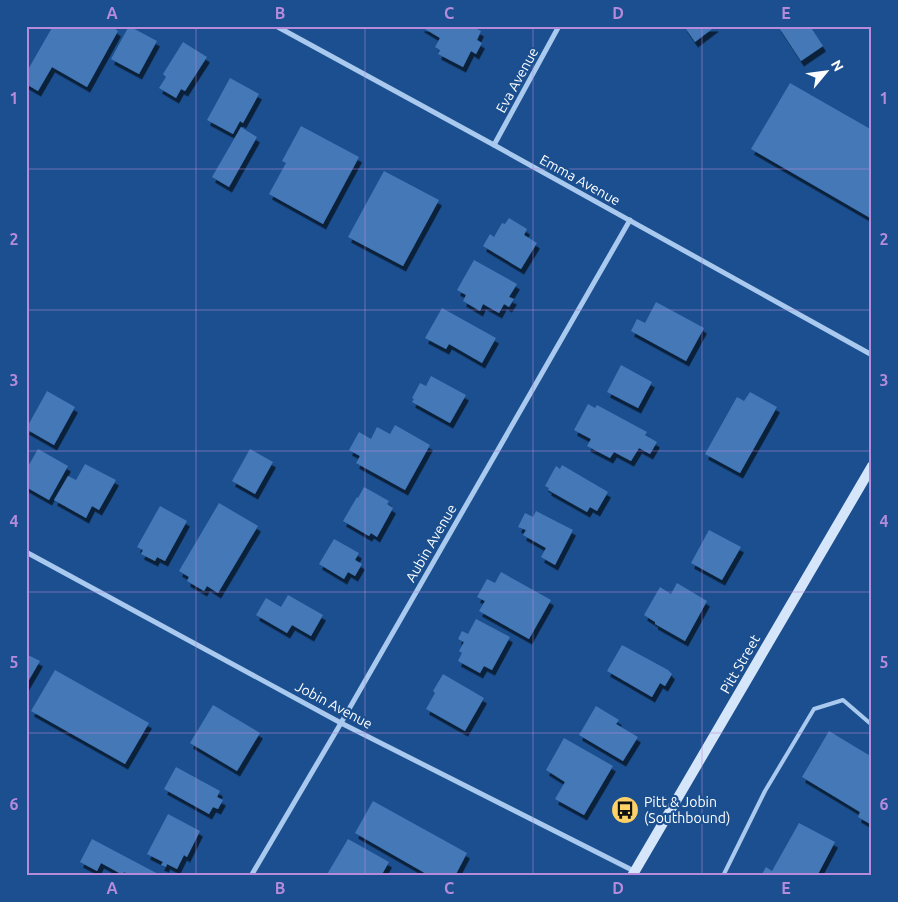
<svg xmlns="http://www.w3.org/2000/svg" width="898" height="902" font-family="Ubuntu,sans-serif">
	<defs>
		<filter id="shadow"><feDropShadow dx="3" dy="5.5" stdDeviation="0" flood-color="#0009"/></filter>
	</defs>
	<rect width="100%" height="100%" fill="#1b4f8f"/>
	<g fill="#4478b7" filter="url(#shadow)">
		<polygon points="53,26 111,26 118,31 87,87 52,67 38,91 26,84 26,73"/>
		<polygon points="129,26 157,41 139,74 111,59"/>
		<polygon points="420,26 476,26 475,28 481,31 477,40 482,43 476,54 471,51 463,67 438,54 440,50 435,47 440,38"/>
		<polygon points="684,26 716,26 695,42"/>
		<polygon points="778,26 810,26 823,46 801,61"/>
		<polygon points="183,42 207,57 185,91 181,89 176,98 159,88 166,77 163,74"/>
		<polygon points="230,78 259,94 243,123 240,121 233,134 207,120"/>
		<polygon points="790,83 872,130 872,219 751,149"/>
		<polygon points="301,126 359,157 323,224 269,194 286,163 282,161"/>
		<polygon points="241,127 257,137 229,187 212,177"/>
		<polygon points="384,171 439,200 403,266 348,237"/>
		<polygon points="509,218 527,229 524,235 537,243 521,269 483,246 490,234 494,237 502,223 505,224"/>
		<polygon points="474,260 517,284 509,297 514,299 509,307 504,304 499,313 483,304 480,311 463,301 466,295 457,290"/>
		<polygon points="656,302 704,328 686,361 631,331 637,319 645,323"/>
		<polygon points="442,308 496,338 482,363 449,344 446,349 425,338"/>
		<polygon points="621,365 652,382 638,408 607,392"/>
		<polygon points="431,376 466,395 450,423 412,402 414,399 412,398 420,383 426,386"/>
		<polygon points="47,391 75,407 54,445 26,429"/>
		<polygon points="750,392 777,407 740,473 705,454 737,397 744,401"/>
		<polygon points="588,404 595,408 597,405 647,432 645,435 657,442 650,454 639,448 631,461 614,452 610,458 587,446 591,439 574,430"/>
		<polygon points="395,425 430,445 405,490 356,463 360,456 349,450 359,432 371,439 377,427 390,434"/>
		<polygon points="38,449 68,466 49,500 26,487 26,470"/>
		<polygon points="250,449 273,462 255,494 232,481"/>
		<polygon points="85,464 116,480 99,510 92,506 86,518 54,500 68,476 76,480"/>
		<polygon points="562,465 608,492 597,511 590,507 587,512 548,490 549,488 545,486 556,466 560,469"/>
		<polygon points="364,487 389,501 387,504 393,508 377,537 371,533 369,536 343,521 357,497 358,498"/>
		<polygon points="219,503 258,526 218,593 207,586 204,591 187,581 189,577 179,571"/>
		<polygon points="160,506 187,521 165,561 157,557 155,561 141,554 143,550 137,547"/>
		<polygon points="536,511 573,530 555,565 541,557 546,548 523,535 526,530 518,527 525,513 533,517"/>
		<polygon points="709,530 741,547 722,580 691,563"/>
		<polygon points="334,539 359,553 355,560 362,564 355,576 348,572 344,579 319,564"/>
		<polygon points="501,572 551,600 529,639 479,611 485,601 477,597 487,579 495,583"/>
		<polygon points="677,583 707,601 685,641 655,624 655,622 644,615 660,587 671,594"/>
		<polygon points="288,595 323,615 311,636 292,625 287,633 256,615 266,598 281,607"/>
		<polygon points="476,619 510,637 492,670 484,666 480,673 458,661 462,653 459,651 464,642 458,639 462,631 468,634"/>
		<polygon points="622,645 668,670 672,674 665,686 660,683 652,697 607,671"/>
		<polygon points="26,654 40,661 26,685"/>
		<polygon points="55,670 149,723 125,764 31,711"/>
		<polygon points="443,674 484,698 465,731 426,709 435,693 433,691"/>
		<polygon points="213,705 260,733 237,771 190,743"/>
		<polygon points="596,706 619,720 616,724 638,737 623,761 579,735"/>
		<polygon points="829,731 872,757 872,825 858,817 860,812 802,777"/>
		<polygon points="564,738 613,766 584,815 555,799 565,782 546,770"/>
		<polygon points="176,767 220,791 217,797 223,800 218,809 213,807 209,814 164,789"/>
		<polygon points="373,801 467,853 455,876 430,876 355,833"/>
		<polygon points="168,814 200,831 187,857 184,855 177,869 167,864 166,867 161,865 163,862 147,854"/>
		<polygon points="799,823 835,842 817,876 761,876 766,867 772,871"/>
		<polygon points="92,839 162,876 132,876 124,872 123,875 101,863 97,871 80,862"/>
		<polygon points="348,839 389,862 381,876 326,876"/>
	</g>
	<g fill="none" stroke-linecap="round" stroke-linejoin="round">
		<polyline stroke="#a9c9ee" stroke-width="4" points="723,876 765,791 814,709 843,700 872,725"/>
		<g stroke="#a9c9ee" stroke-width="5">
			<polyline points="276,26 494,145 872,355"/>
			<polyline points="494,145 559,26"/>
			<polyline points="26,552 341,723 634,871"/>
			<polyline points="251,876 341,723 630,220"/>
		</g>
		<polyline stroke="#d6e6fa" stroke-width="10" points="632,876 872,466"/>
	</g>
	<path fill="none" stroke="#b68bdc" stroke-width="1" stroke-opacity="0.55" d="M196 26V876M365 26V876M533 26V876M702 26V876M26 169H872M26 310H872M26 451H872M26 592H872M26 733H872"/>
	<defs>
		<g id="bus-disc" transform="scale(1.4375)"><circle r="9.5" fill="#ffd166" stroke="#1b4f8f"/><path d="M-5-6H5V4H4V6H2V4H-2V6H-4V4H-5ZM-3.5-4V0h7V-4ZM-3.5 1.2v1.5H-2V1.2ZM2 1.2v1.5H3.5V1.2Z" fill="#111"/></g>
	</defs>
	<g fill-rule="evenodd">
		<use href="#bus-disc" x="625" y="810"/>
	</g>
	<g text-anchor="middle" stroke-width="4.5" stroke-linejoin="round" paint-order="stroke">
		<g font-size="14" fill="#fff" stroke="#1b4f8f">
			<text transform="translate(517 80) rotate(-61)" y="5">Eva Avenue</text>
			<text transform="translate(580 180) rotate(29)" y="5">Emma Avenue</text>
			<text transform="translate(431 543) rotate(-60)" y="5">Aubin Avenue</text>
			<text transform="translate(740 664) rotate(-60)" y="5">Pitt Street</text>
			<text transform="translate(334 705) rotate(28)" y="5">Jobin Avenue</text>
		</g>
		<g font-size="14" fill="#fff" stroke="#1b4f8f" text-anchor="start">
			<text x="644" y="807">Pitt &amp; Jobin<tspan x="644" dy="16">(Southbound)</tspan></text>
		</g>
	</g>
	<rect width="898" height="902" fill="none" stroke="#1b4f8f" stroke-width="55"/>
	<g transform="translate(826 72) rotate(61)" stroke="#1b4f8f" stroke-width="4" paint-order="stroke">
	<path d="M0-4L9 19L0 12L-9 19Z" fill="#ffffff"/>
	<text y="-8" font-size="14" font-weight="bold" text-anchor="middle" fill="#ffffff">N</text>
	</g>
	<rect x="28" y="28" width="842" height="846" fill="none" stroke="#b68bdc" stroke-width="2"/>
	<g font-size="16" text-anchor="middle" font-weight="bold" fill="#b68bdc">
		<text x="112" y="19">A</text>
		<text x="280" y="19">B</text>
		<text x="449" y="19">C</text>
		<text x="618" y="19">D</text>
		<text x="786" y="19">E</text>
		<text x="14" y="104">1</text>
		<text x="884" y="104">1</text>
		<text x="14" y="245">2</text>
		<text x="884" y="245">2</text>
		<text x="14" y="386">3</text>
		<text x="884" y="386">3</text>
		<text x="14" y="527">4</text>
		<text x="884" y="527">4</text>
		<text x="14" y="668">5</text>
		<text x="884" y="668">5</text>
		<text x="14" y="810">6</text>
		<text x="884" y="810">6</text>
		<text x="112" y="894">A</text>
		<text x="280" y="894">B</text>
		<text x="449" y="894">C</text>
		<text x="618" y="894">D</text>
		<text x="786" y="894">E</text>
	</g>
</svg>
